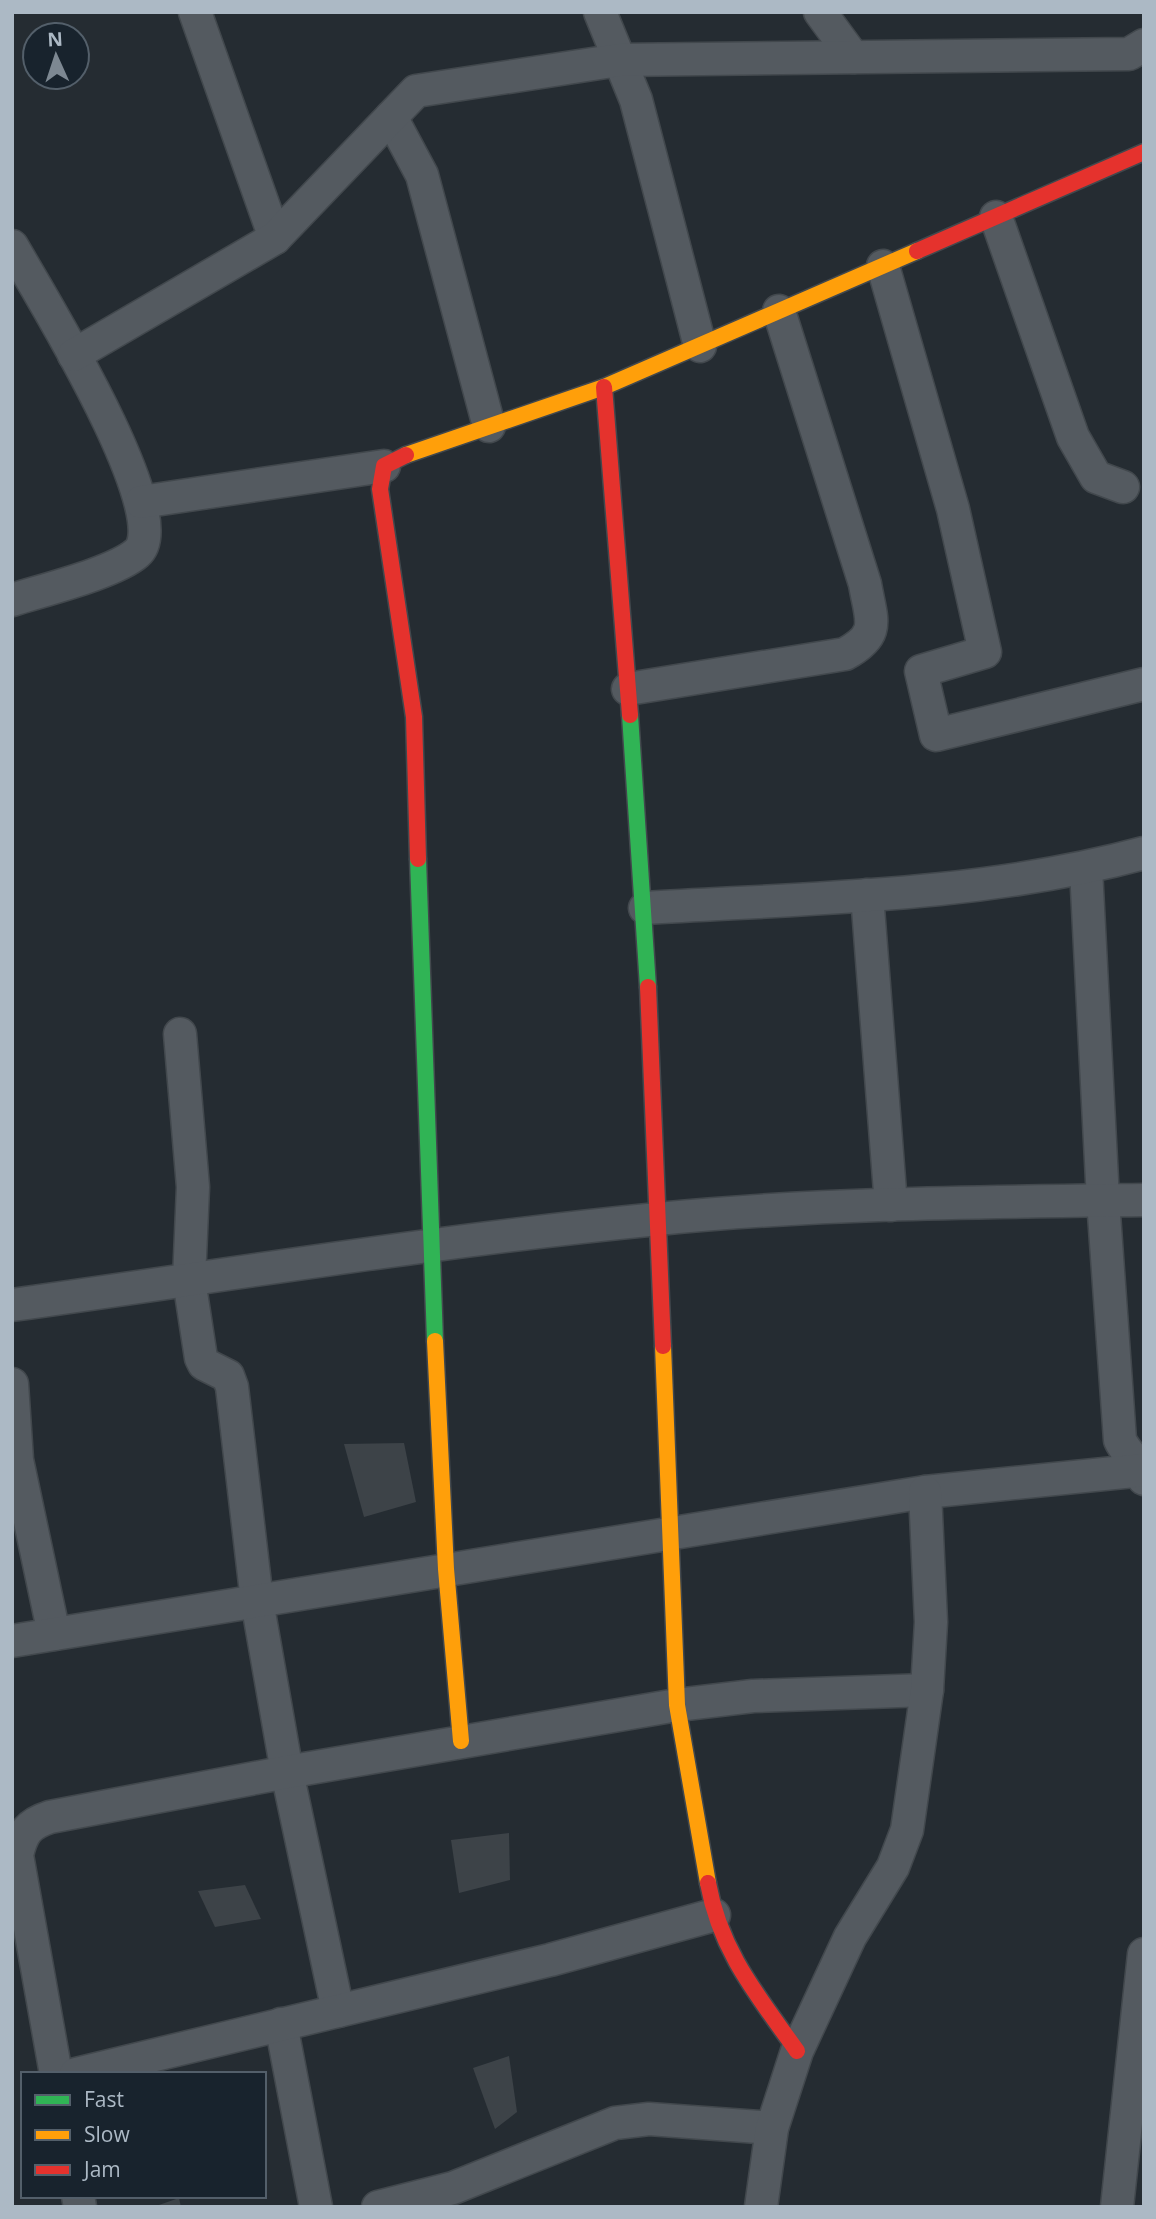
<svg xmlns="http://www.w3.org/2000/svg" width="1156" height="2219" font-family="'Open Sans',sans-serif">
	<rect width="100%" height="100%" fill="#252c32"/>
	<g fill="#3d4348">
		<polygon points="404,1443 416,1502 364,1517 344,1444"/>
		<polygon points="509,1833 510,1880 459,1893 451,1840"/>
		<polygon points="245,1885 261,1919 215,1927 198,1891"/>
		<polygon points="509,2056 517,2112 495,2129 473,2068"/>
		<polygon points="179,2198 181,2207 156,2207 156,2206"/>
	</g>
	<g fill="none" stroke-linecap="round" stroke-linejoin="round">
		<g stroke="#42484d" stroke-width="35">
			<g id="street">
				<polyline points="195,12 275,238"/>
				<polyline points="600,12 636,100 700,346"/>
				<polyline points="820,12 853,57"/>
				<polyline points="391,117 422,175 489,426"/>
				<polyline points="996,217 1073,437 1096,477 1123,487"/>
				<path d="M12 246C36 288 179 518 137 553 114 573 43 590 12 600"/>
				<polyline points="883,266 953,509 985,652 921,671 936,735 1144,684"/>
				<polyline points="74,355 275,238 416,91 619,60 1129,54 1144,45"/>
				<polyline points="141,502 384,466"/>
				<path d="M628 689 845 654C882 634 871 620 865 584L779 311"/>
				<path d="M1086 869 1103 1200 1120 1440C1126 1454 1141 1464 1144 1479"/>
				<polyline points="867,895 891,1205"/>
				<path d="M645 908C812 898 981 897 1144 853"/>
				<polyline points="180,1034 193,1187 189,1280 201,1358 204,1364 228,1376 232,1387 257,1601 287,1772 338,2011"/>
				<path d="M12 1305C227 1275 442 1240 658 1219 819 1203 982 1202 1144 1200"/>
				<polyline points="12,1384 17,1460 54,1634"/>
				<polyline points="12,1641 925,1492 1144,1470"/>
				<polyline points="281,2024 316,2207"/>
				<path d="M56 2074 17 1855C22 1833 28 1824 50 1817L287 1772 677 1705 753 1696 927 1690"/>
				<polyline points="76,2074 550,1960 714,1915"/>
				<polyline points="78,2196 80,2207"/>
				<polyline points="378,2207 453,2188 615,2123 649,2119 772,2128"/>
				<polyline points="761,2207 772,2128 797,2051 850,1937 893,1867 907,1830 927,1690 931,1622 925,1492"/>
				<polyline points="1117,2207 1144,1954"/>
			</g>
		</g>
		<g stroke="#42484d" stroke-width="19">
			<g id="fast">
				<polyline points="630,715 648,987"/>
				<polyline points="418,859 435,1341"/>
			</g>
		</g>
		<g stroke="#42484d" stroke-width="19">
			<g id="slow">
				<polyline points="406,455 604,387 917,251"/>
				<polyline points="435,1341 446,1569 461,1741"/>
				<polyline points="663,1346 677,1705 708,1883"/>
			</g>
		</g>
		<g stroke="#42484d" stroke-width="19">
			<g id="jam">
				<polyline points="917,251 1144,152"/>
				<polyline points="604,387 630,715"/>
				<polyline points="406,455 384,466 380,489 414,717 418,859"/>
				<polyline points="648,987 663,1346"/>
				<path d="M708 1883C720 1951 758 1996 797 2051"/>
			</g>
		</g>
		<use href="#street" stroke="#545a60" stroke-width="32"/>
		<use href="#fast" stroke="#30b455" stroke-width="16"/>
		<use href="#slow" stroke="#ff9f0a" stroke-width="16"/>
		<use href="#jam" stroke="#e5322d" stroke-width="16"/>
	</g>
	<rect width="1156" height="2219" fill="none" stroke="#acb9c5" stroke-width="28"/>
	<rect x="21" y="2072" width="245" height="126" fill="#18232d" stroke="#535f6a" stroke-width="2"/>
	<rect x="35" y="2095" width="35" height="10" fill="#30b455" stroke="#535f6a" stroke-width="2"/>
	<text x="84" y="2107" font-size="21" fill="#acb9c5">Fast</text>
	<rect x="35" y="2130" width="35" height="10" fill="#ff9f0a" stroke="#535f6a" stroke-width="2"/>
	<text x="84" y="2142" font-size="21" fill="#acb9c5">Slow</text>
	<rect x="35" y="2165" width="35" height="10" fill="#e5322d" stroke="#535f6a" stroke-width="2"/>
	<text x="84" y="2177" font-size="21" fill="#acb9c5">Jam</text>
	<g transform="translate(56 56) rotate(357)"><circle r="33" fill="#18232d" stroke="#535f6a" stroke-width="2"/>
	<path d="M0-5L12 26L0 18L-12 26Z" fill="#7d8892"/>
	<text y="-10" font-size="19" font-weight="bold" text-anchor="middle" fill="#acb9c5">N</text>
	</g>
</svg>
